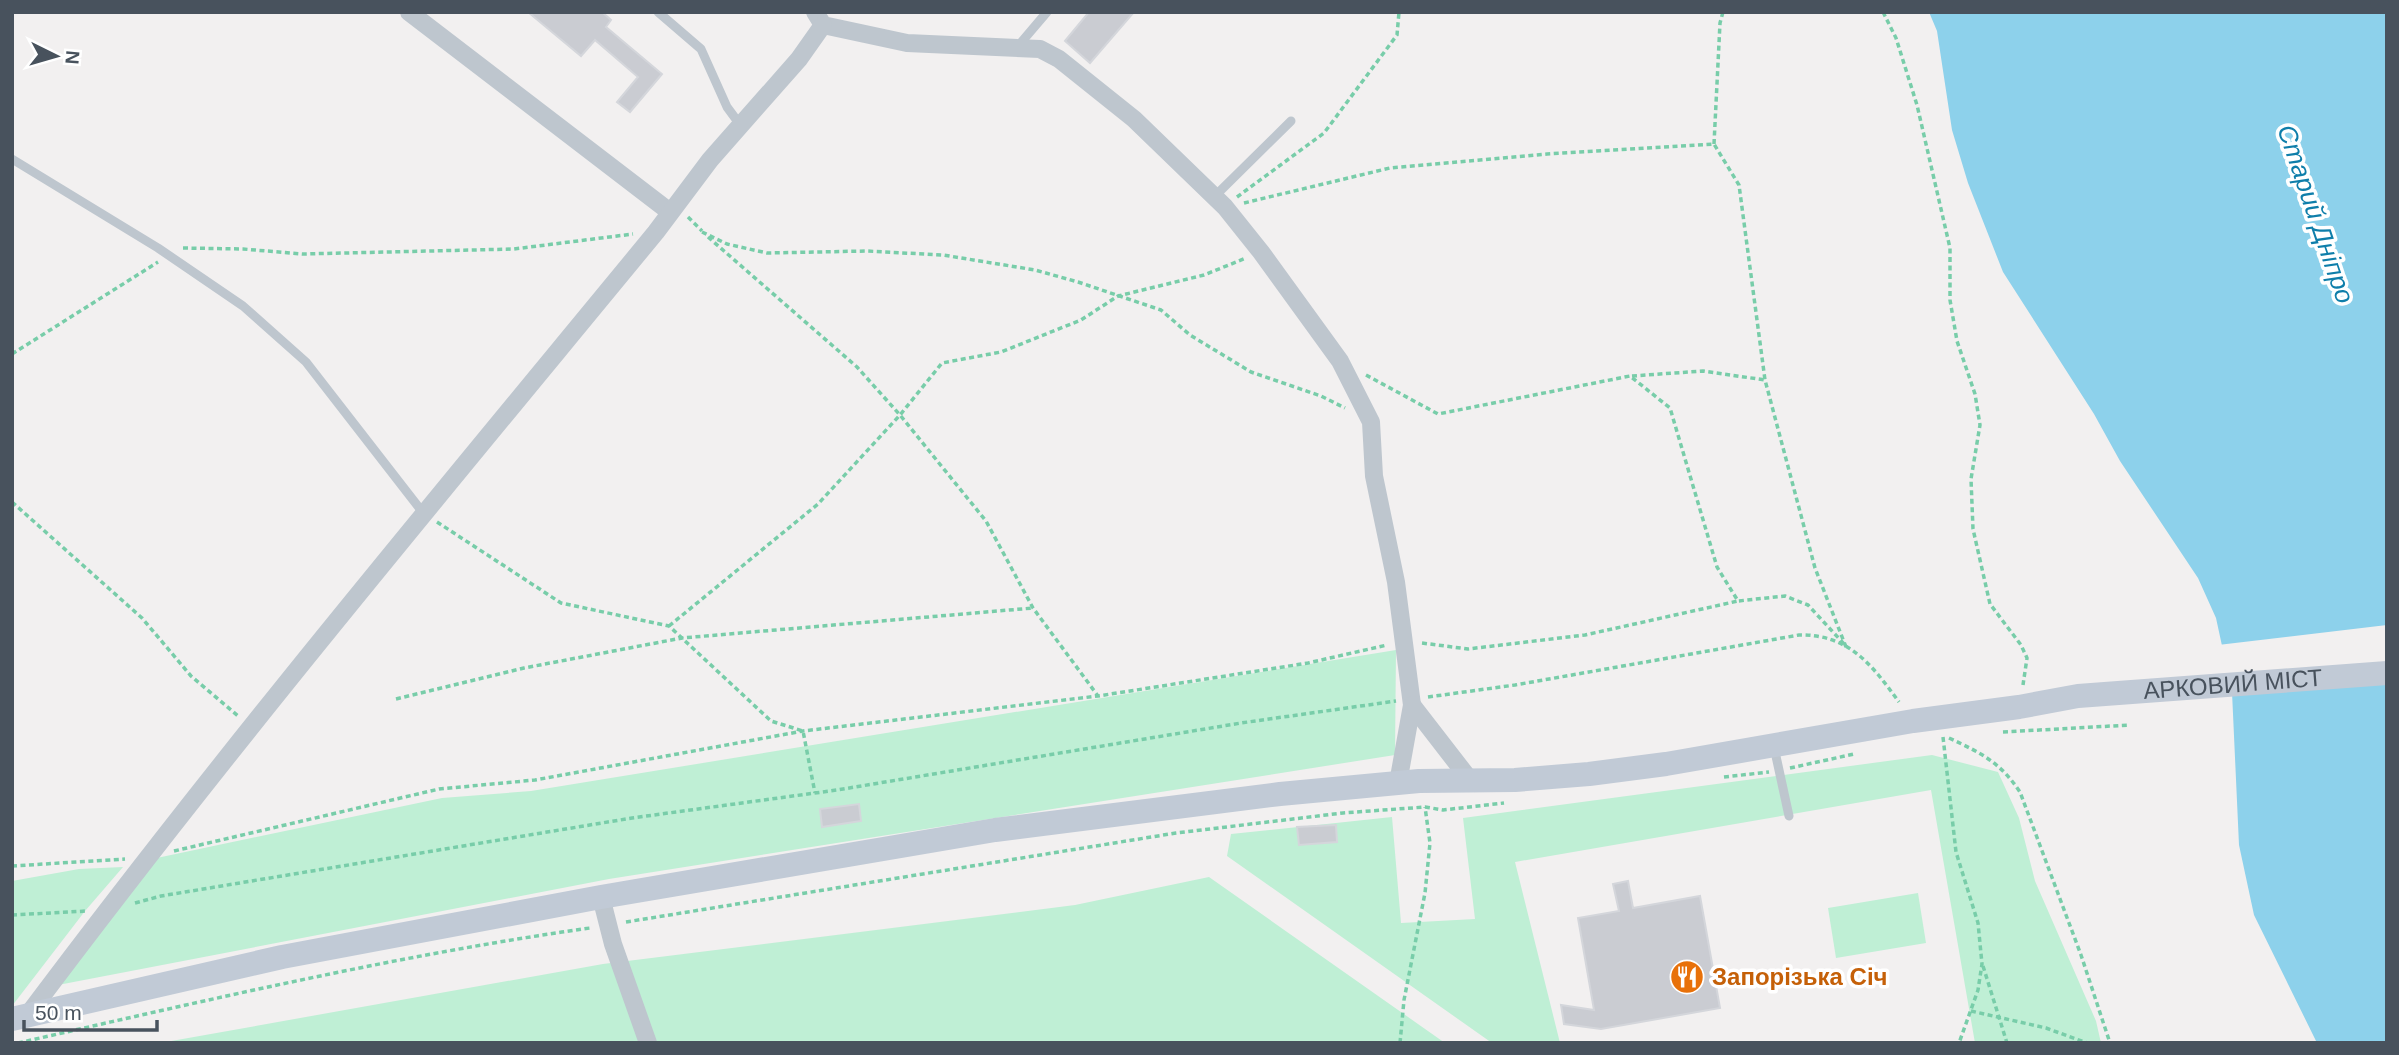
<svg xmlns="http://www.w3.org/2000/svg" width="2399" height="1055" font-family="Arial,sans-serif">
	<rect width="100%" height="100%" fill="#f2f0f0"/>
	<g fill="#bfefd5">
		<polygon points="1396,650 1395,755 609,879 58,985 152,859 442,798 531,791"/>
		<polygon points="1932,755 1998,772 2019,818 2035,881 2096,1021 2101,1043 1975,1043 1931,790 1515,862 1560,1043 1492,1043 1227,856 1231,834 1392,817 1401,923 1475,919 1463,818"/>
		<polygon points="123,867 85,911 12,1006 12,881 79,869"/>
		<polygon points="1209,877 1445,1043 160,1043 603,964 1075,905"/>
		<polygon points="1918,893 1926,943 1836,958 1828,908"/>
	</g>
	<polygon fill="#8dd1eb" points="1929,12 2387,12 2387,1043 2317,1043 2254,915 2239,845 2232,692 2216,618 2198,578 2120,461 2094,414 2003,272 1968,183 1952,130 1937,31"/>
	<polygon fill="#f2f0f0" points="2387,625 2387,674 2228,693 2218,645"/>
	<g fill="#caccd2" stroke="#d4d6db" stroke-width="2">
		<polygon points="528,12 602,12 611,20 606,27 662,74 630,112 617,102 638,77 595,40 581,56"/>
		<polygon points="1089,12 1134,12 1090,63 1065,41"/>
		<polygon points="859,804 861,821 822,827 820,809"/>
		<polygon points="1336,825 1337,842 1299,845 1297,827"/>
		<polygon points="1628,881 1633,908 1700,896 1720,1008 1601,1029 1564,1024 1561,1005 1594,1010 1578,918 1619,911 1613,884"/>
	</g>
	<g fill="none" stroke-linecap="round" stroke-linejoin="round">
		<g stroke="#78cda9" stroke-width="3.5" stroke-dasharray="5 3.5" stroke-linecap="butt">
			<polyline points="1883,12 1896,38 1917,105 1950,248 1950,300 1957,341 1975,394 1980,425 1971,479 1973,529 1990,604 2021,645 2027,658 2023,685"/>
			<polyline points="1714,144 1720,23 1723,12"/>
			<polyline points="1237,197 1324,133 1397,35 1399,12"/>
			<polyline points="1244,203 1390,168 1547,154 1714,144 1739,185 1765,380 1815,568 1846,647"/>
			<polyline points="688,217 702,231"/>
			<polyline points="702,232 727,244 767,253 866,251 943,255 1035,270 1078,282 1161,310 1190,335 1251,372 1321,396 1345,408"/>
			<polyline points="708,237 857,367 900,415 986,521 1033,608 1098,696"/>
			<polyline points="183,248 243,249 302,254 514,249 633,234"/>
			<polyline points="12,354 158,262"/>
			<polyline points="1366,375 1438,414 1630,376 1670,408 1717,567 1738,601 1785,596 1808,605 1845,645"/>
			<polyline points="1632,376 1703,371 1765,380"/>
			<polyline points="12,502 142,618 191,676 238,716"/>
			<polyline points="437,522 561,603 669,626 771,721 803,731 815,793"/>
			<polyline points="669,626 818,504 900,415 942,363 1001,352 1081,320 1118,296 1204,275 1246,258"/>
			<polyline points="1422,643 1468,649 1585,635 1738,601"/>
			<path d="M1428 697 1515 685 1799 635C1849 634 1872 665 1899 702"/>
			<polyline points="396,699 524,668 682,638 1033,608"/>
			<polyline points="2003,732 2130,725"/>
			<polyline points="1943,737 1956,852 1978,923 1982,964 1978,990 1959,1043"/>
			<path d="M1949 738C1981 753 2000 762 2020 792L2081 955 2110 1043"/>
			<polyline points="1790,768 1854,754"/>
			<polyline points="1724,777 1769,772"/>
			<polyline points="174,851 439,789 535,780 803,731 1098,696 1308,663 1387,645"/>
			<polyline points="12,866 125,859"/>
			<polyline points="135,903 161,896 632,818 837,790 1241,723 1396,701"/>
			<polyline points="12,915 87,911"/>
			<polyline points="626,922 1176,833 1343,813 1425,807 1443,810 1504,803"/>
			<polyline points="1983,966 2007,1043"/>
			<polyline points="1971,1011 2046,1028 2087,1043"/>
			<path d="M18 1043C208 1000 398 955 590 928"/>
			<polyline points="1400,1043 1404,1000 1425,893 1430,843 1425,807"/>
		</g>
		<g stroke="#bec6ce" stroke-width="9">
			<polyline points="658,12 701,49 727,107 741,126"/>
			<polyline points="1018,46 1047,12"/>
			<polyline points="12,159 158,248 243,306 306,362 424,514"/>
			<polyline points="1214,197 1291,121"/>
			<polyline points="1774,747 1789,816"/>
		</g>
		<g stroke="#bec6ce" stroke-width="18">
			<polyline points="409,12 670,212"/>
			<polyline points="815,12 823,25 907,43 1040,49 1059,59 1134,119 1225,207 1261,252 1340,361 1371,422 1374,476 1396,582 1412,705 1398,783"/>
			<polyline points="1412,705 1470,780"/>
			<polyline points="601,897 613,944 648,1043"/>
			<path d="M27 1016C228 747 443 491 656 232L710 160 799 59 823 25"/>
		</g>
		<path stroke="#c1cad6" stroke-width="24" id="s1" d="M12 1019 282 957 601 897 995 830 1280 794 1419 781 1515 780 1589 774 1666 764 1913 721 2019 707 2078 696 2387 673"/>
	</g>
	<defs>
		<g id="restaurant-disc" transform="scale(1.75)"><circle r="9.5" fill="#e8710a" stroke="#fff"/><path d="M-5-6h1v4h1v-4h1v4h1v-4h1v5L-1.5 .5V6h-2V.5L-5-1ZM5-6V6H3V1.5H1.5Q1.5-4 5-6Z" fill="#fff"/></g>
	</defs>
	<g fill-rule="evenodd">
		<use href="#restaurant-disc" x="1687" y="977"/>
	</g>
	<g text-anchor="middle" stroke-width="7" stroke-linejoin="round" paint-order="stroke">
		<g font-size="24" fill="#48525d" stroke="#fff">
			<text dy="8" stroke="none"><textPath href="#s1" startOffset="2249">АРКОВИЙ МІСТ</textPath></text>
		</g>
		<g font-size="24" font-weight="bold" fill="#c56008" stroke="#fff" text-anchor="start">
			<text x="1712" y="985">Запорізька Січ</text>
		</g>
		<g font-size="26" font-style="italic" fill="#0e7eaa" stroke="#fff">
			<text transform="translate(2316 214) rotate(71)" y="9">Старий Дніпро</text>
		</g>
	</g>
	<rect width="2399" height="1055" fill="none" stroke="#48525d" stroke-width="28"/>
	<g transform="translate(56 56) rotate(95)" stroke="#ffffff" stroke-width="5" paint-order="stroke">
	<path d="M0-5L12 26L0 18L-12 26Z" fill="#48525d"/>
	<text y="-10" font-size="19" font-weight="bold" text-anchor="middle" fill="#48525d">N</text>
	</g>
	<path d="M24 1020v10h133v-10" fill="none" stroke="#48525d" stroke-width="3.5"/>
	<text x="35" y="1020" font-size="21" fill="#48525d" stroke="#ffffff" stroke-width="5" paint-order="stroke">50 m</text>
</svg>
